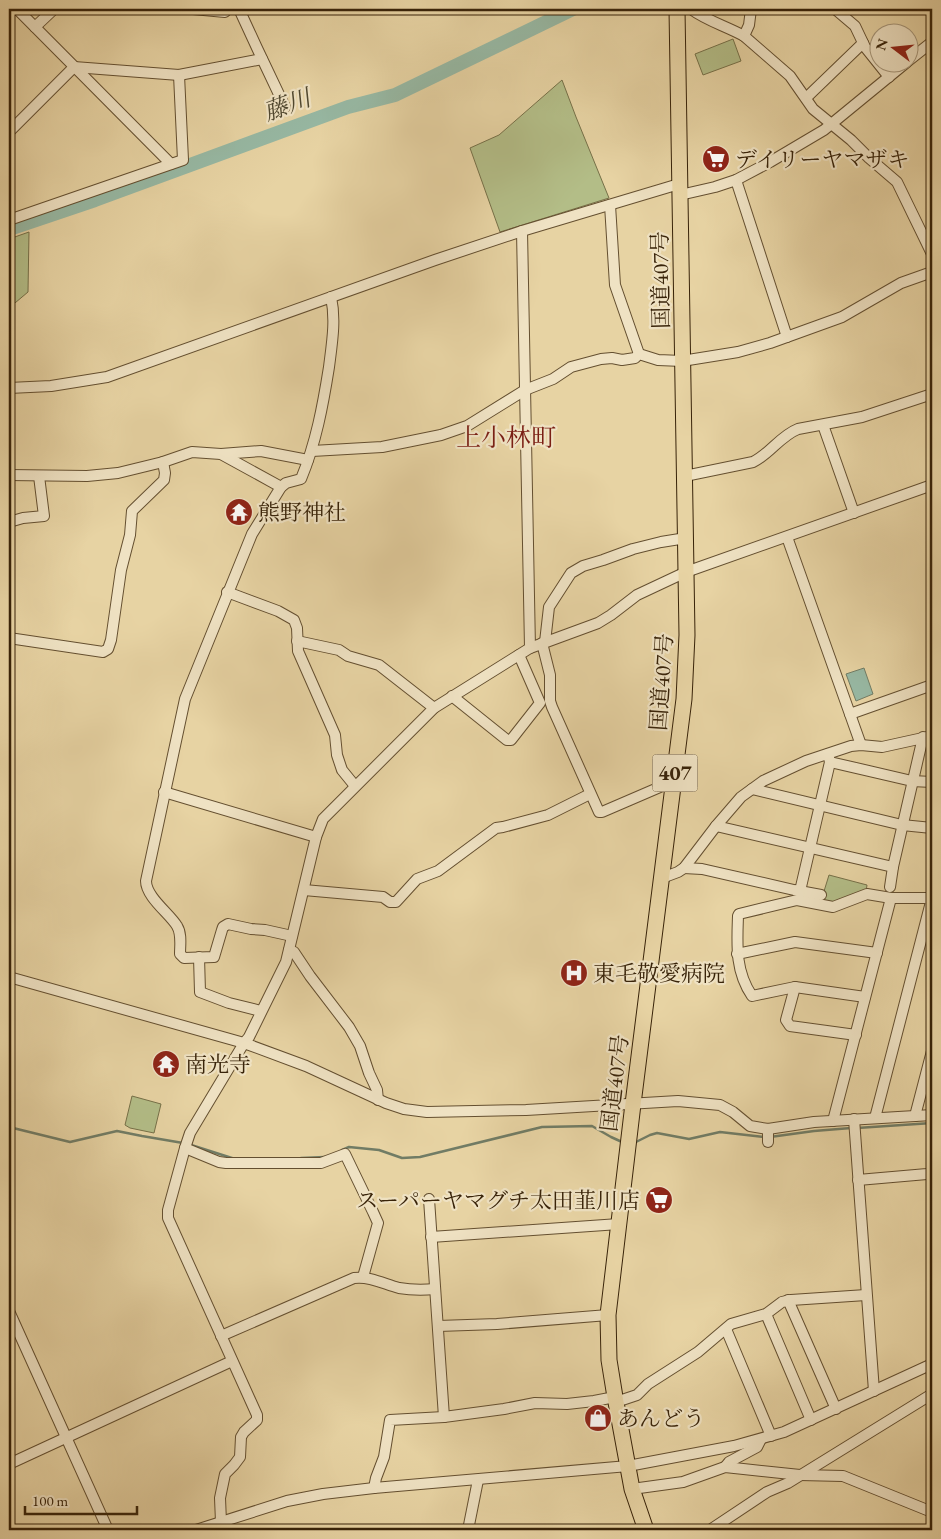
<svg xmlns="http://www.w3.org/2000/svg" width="941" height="1539" font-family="'EB Garamond','Noto Serif JP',serif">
	<rect width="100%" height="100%" fill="#e7d3a3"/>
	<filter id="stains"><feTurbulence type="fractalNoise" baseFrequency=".004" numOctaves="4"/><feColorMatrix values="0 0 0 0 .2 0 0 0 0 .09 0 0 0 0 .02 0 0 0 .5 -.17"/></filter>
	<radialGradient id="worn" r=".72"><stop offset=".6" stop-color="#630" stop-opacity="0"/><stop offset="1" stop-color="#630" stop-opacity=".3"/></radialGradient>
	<g fill="#b3bd87" stroke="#767048">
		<polygon points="733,39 741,61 703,75 695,54"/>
		<polygon points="562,80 576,117 609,198 500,232 470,148 499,135"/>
		<polygon points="29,232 28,292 9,308 9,239"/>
		<polygon points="829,875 867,885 866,892 833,904 821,901"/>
		<polygon points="132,1096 161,1104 154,1133 130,1128 125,1125"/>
	</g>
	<polygon fill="#97b8a3" stroke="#717c65" points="864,668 873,694 856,701 846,674"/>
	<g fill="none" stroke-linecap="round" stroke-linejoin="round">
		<g stroke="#717c65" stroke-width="2.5">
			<polyline points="9,1127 70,1142 117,1131 142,1136 183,1143"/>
			<polyline points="857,1128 932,1123"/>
			<polyline points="770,1137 814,1131 851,1128"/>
			<polyline points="634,1143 650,1135 657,1133 689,1139 720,1132 764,1137"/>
			<polyline points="188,1144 235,1159"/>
			<polyline points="342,1150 349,1147 379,1150 402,1158 420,1157 542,1127 592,1126 611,1137 622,1142"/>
			<polyline points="301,1158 325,1157"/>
		</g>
		<polyline stroke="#97b8a3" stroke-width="14" points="9,229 95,200 348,107 395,95 573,9"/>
		<g stroke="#644f30" stroke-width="12">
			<g id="minor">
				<polyline points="17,9 171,164"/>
				<polyline points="193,9 225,12 224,9"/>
				<polyline points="239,9 257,48 285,107"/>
				<path d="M691 9C707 21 726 26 744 36L790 76 813 109 851 140 869 158 897 182 932 254"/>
				<polyline points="835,9 855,26 865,47 889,77"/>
				<polyline points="35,27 54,9"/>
				<polyline points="744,36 749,25 751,9"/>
				<polyline points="908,61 932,42"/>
				<polyline points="806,98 863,43"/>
				<polyline points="9,132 74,67 179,75 262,59"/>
				<polyline points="736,180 787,337"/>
				<polyline points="680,195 715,187 736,180 770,162 824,130 907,62"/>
				<polyline points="610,205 615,285 639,354"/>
				<polyline points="9,220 183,160 179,75"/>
				<polyline points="522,231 530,648"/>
				<polyline points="9,388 51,386 107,377 435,260 522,231 679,184"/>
				<polyline points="823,425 854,513"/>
				<polyline points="312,451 382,447 441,435 467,426 525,390 553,379 571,367 601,359 612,358 622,360 635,358 639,354 658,360 682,361 738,352 770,343 842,317 901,283 932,272"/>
				<polyline points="221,454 261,451 308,460"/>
				<polyline points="9,475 87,476 118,473 163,462 192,452 221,454 281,487"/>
				<path d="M685 476 753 462C770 454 780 436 798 429L862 417 932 394"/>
				<polyline points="9,522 23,518 44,516 39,476"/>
				<polyline points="787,537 861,745"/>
				<polyline points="227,592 278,611 294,620 297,628 298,651 335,735 337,755 342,770 355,786"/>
				<polyline points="9,638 103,652 108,649 111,640 121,570 130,535 132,511 164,480 165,473 163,462"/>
				<polyline points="297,641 339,650 348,656 379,665 434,708"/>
				<polyline points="545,642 549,607 571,573 583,566 603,560 633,549 661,542 686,538"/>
				<polyline points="542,643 550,675 550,701 552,707 599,812 602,812 674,781"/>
				<polyline points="452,696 507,740 511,740 540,703 519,655"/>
				<polyline points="850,714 932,685"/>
				<polyline points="830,762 912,781 932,782"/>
				<polyline points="752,789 902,825 932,828"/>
				<polyline points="164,792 316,837"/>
				<polyline points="716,826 893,867"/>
				<polyline points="684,868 702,869 794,890 821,895"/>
				<polyline points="662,878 678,872 684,868 716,826 741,797 763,781 806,761 851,746 861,745 882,747 932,736"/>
				<polyline points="890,887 893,867 923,737"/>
				<polyline points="304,890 383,897 390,902 396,902 417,879 438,871 496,828 503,827 548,815 590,794"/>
				<polyline points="800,891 830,762 828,754"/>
				<path d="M292 936 265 930 251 929 228 924 223 927 222 930 214 957 184 958 180 954C180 945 182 934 177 926 170 914 146 897 146 881L185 699 252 534 281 487 286 483 301 479C316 443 323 405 329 367 332 343 336 320 331 297"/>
				<polyline points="289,950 294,952 310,976 349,1027 360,1046 369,1073 377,1090 378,1100"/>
				<polyline points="737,954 795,942 877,953"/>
				<polyline points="199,957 200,992 229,1003 261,1011"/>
				<polyline points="9,977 244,1043 306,1066 386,1103 404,1109 427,1112 526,1110 678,1101 720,1105 733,1112 750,1126 768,1129 814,1122 932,1115"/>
				<polyline points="795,987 786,1020 790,1026 856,1035"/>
				<path d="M865 997 795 987 752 996C735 971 737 945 738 916L739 914 797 900 833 907 867 894 891 898H932"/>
				<polyline points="915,1116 932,1051"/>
				<polyline points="875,1118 932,898"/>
				<polyline points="854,1119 874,1391"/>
				<polyline points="833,1121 891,898"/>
				<polyline points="768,1129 768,1142"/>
				<polyline points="185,1148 219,1162 226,1163 321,1163 345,1154 373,1212 378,1223 363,1277"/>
				<polyline points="858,1180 927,1174 932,1172"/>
				<polyline points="429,1199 444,1417"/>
				<polyline points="431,1237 619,1224"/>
				<polyline points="788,1300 836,1409"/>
				<polyline points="9,1311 108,1530"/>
				<polyline points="766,1314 811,1420"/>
				<polyline points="438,1326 497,1324 608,1315"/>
				<polyline points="726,1329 771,1436"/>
				<path d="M221 1336 354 1278C370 1276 384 1284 399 1288 411 1290 423 1290 435 1289"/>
				<polyline points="616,1402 637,1395 648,1384 698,1352 731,1324 766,1314 782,1302 791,1300 866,1295"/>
				<polyline points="9,1464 232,1361"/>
				<polyline points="725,1467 729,1462 757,1447 761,1439"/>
				<polyline points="374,1488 376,1478 384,1457 390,1420 444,1417 504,1409 535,1403 567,1404 594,1401 615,1397"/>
				<polyline points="632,1489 683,1482 725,1467 800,1475 843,1476 932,1512"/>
				<polyline points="221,1522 220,1498 225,1474 234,1465 240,1457 241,1437 244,1432 257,1420 257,1415 168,1218 168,1210 185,1148 190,1133 244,1043 249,1037 286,962 316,837 323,819 434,708 530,648 598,623 611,615 637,595 686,572 932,485"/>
				<polyline points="196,1530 287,1501 323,1494 374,1488 628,1466 734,1446 784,1432 932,1364"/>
				<polyline points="468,1530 478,1480"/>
				<polyline points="710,1530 767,1492 788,1483 932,1394"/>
			</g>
		</g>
		<g stroke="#382309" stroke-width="17">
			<polyline id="highway" points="646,1530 632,1489 615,1397 609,1360 608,1315 633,1104 684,699 687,635 677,9"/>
		</g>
		<use href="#minor" stroke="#efe2c3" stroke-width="10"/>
		<use href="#highway" stroke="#e7d3a3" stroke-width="15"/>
	</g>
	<defs>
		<g id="supermarket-disc" transform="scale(1.4375)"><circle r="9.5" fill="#8f2418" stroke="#efe2c3"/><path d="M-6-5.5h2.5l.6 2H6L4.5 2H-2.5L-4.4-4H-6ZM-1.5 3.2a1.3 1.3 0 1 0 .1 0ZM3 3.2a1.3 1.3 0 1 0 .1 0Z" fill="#fff"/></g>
		<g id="temple-disc" transform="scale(1.4375)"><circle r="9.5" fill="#8f2418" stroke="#efe2c3"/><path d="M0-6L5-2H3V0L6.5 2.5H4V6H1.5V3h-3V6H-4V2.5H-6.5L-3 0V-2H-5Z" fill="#fff"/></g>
		<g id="hospital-disc" transform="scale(1.4375)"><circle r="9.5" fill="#8f2418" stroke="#efe2c3"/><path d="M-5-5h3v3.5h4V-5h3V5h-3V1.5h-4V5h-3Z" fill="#fff"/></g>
		<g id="shop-disc" transform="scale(1.4375)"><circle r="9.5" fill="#8f2418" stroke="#efe2c3"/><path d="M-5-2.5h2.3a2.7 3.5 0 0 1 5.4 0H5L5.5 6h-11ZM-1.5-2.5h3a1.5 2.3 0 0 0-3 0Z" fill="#fff"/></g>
	</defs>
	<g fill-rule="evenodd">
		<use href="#supermarket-disc" x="716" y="159"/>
		<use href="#temple-disc" x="239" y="512"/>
		<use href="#hospital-disc" x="574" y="973"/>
		<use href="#temple-disc" x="166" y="1064"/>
		<use href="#supermarket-disc" x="659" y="1200"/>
		<use href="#shop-disc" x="598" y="1418"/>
	</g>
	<g text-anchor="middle" stroke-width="4.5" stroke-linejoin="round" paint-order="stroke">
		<rect fill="#efe2c3" stroke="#6f5c41" stroke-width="1" x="652.5" y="754.5" width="45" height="37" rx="4"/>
		<g font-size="21" font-weight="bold" fill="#382309">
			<text x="675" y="780">407</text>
		</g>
		<g font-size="22" fill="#382309" stroke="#efe2c3" text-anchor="start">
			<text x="735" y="167">デイリーヤマザキ</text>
			<text x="258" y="520">熊野神社</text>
			<text x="593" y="981">東毛敬愛病院</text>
			<text x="185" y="1072">南光寺</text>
			<text x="640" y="1208" text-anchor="end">スーパーヤマグチ太田韮川店</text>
			<text x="617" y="1426">あんどう</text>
		</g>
		<g font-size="22" fill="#382309" stroke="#efe2c3">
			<text transform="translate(660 280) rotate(-91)" y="8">国道407号</text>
			<text transform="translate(661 682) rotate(-86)" y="8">国道407号</text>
			<text transform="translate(614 1083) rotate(-83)" y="8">国道407号</text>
		</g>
		<g font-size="24" font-style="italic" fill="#504830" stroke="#efe2c3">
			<text transform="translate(287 105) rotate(-20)" y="8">藤川</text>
		</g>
		<g font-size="25" fill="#7a1f14" stroke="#efe2c3">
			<text x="506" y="446">上小林町</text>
		</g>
	</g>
	<rect width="941" height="1539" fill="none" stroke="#e7d3a3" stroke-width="30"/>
	<rect x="10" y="10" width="921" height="1519" fill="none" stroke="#382309" stroke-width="2.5"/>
	<rect x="15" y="15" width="911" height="1509" fill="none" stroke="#382309"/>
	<g transform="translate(894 48) rotate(286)"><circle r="24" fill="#efe2c3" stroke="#a69679"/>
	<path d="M0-4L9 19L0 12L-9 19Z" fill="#8f2418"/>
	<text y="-8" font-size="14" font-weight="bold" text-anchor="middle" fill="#382309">N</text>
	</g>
	<path d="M25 1506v8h112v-8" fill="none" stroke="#382309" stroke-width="2.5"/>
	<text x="32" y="1506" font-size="15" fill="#382309" stroke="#efe2c3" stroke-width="4" paint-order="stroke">100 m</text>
	<rect width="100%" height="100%" filter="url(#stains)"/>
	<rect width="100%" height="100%" fill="url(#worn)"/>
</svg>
